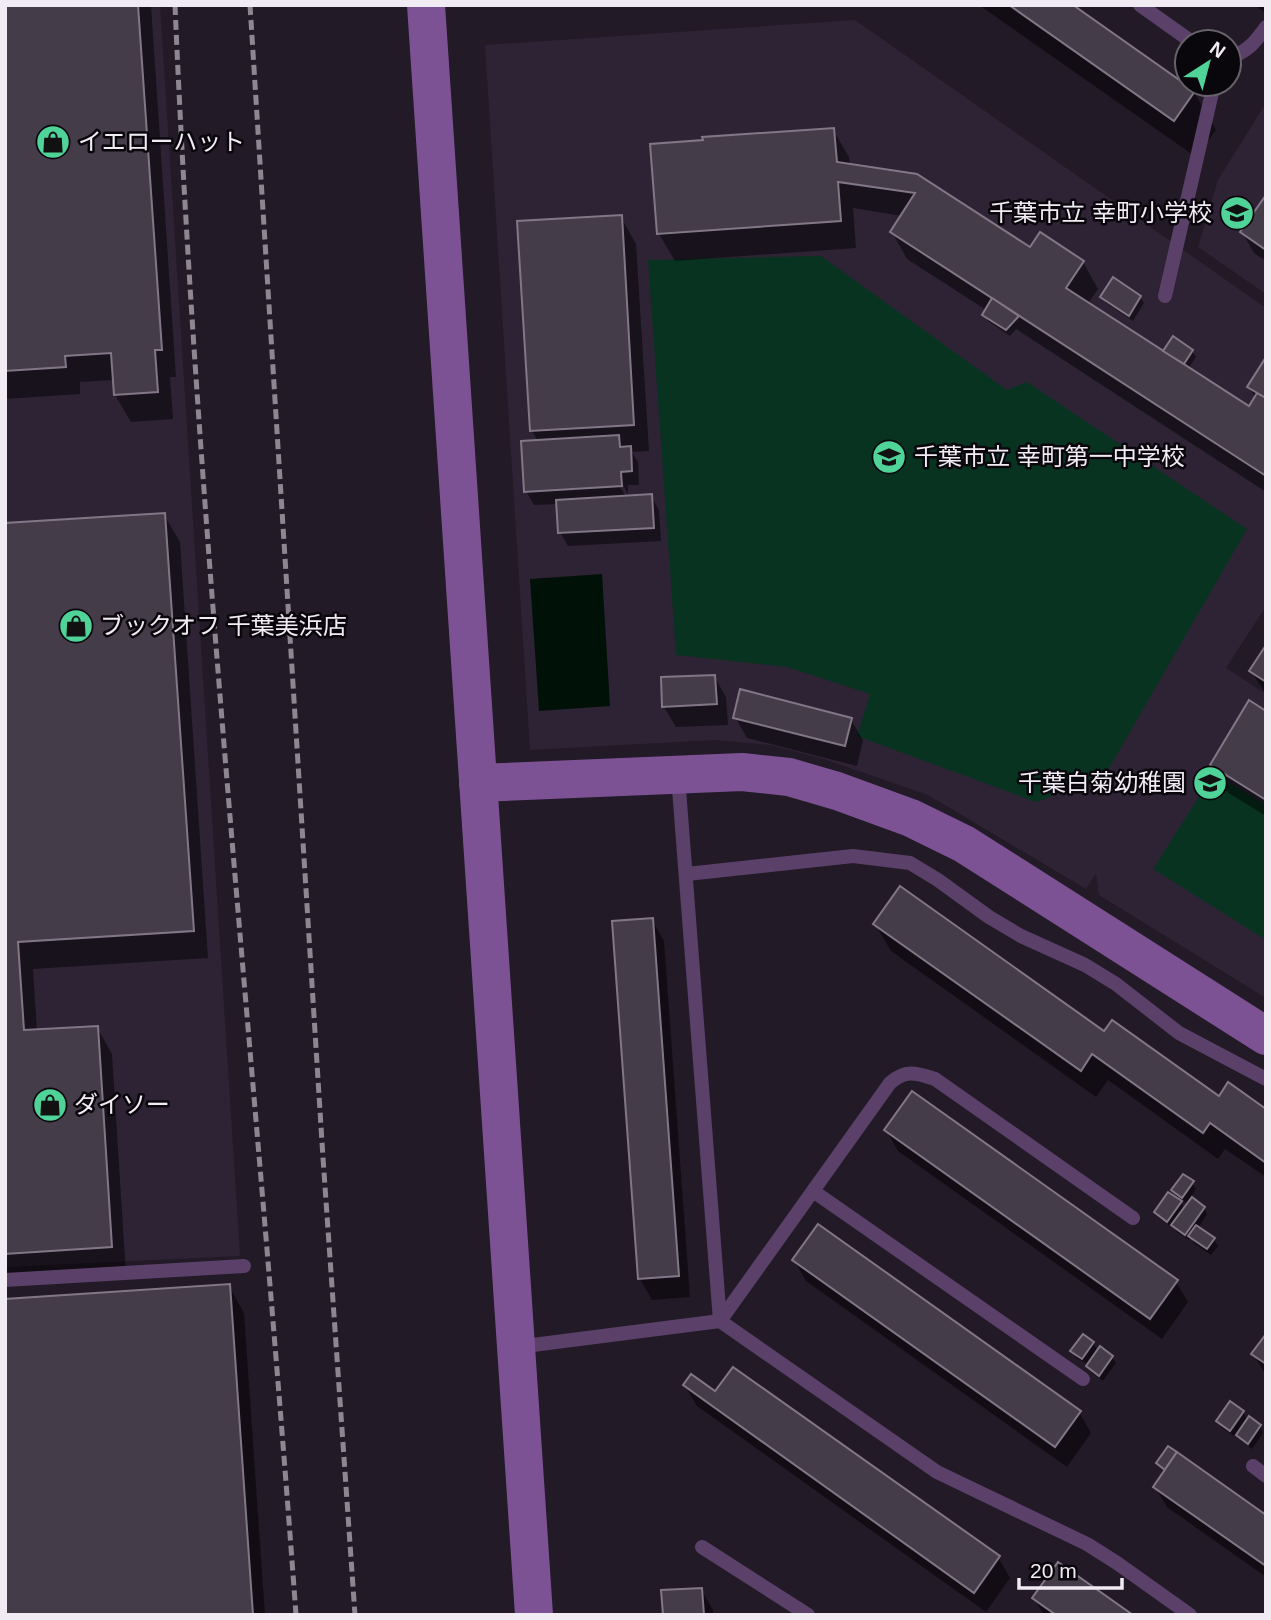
<svg xmlns="http://www.w3.org/2000/svg" width="1271" height="1620" font-family="Helvetica,'Noto Sans JP',sans-serif">
	<rect width="100%" height="100%" fill="#221a27"/>
	<g fill="#2e2335">
		<polygon points="5,5 160,5 240,1256 5,1267"/>
		<polygon points="855,20 1266,308 1266,606 1226,668 1266,694 1266,998 1099,895 1096,873 1086,889 928,795 824,759 770,745 715,740 530,750 485,45"/>
		<polygon points="1266,103 1266,294 1198,247 1218,180"/>
	</g>
	<g fill="#093321">
		<polygon points="821,256 1007,390 1027,382 1247,529 1104,777 1036,802 857,736 870,694 787,667 676,655 648,260"/>
		<polygon points="1214,773 1266,805 1266,940 1153,869"/>
	</g>
	<polygon fill="#001107" points="602,574 610,706 539,711 530,579"/>
	<g fill="#0007" fill-rule="evenodd">
		<polygon points="5,5 151,5 176,377 170,377 173,419 131,422 115,395 114,380 80,382 80,394 5,399"/>
		<polygon points="979,5 1069,5 1194,92 1216,130 1196,157"/>
		<polygon points="1254,5 1266,5 1266,13"/>
		<polygon points="833,130 849,157 850,166 917,176 1031,250 1083,262 1098,289 1088,304 1169,357 1192,351 1196,357 1188,369 1249,409 1256,399 1249,387 1266,361 1266,492 1016,329 1010,336 988,321 984,315 986,310 907,259 892,232 902,216 853,208 856,248 675,261 659,234"/>
		<polygon points="1266,198 1266,261 1254,253 1242,232"/>
		<polygon points="621,217 636,244 649,451 632,452 638,462 639,485 628,485 628,494 619,478 616,480 626,497 651,496 659,510 661,541 568,546 560,532 558,504 534,505 526,491 538,441 531,430"/>
		<polygon points="1102,297 1140,297 1144,303 1133,321 1106,303"/>
		<polygon points="164,515 180,542 208,958 33,969 37,1031 97,1027 112,1054 126,1274 5,1281 5,525"/>
		<polygon points="1266,648 1266,694 1251,671"/>
		<polygon points="714,676 726,697 728,725 676,727 664,707"/>
		<polygon points="1266,713 1266,816 1227,792 1212,765"/>
		<polygon points="735,717 851,720 863,740 857,766 747,738"/>
		<polygon points="652,920 664,941 690,1297 652,1300 640,1279"/>
		<polygon points="875,924 1104,1034 1219,1099 1266,1111 1266,1177 1225,1149 1218,1159 1108,1080 1096,1097 891,951"/>
		<polygon points="886,1130 1176,1282 1188,1302 1162,1339 898,1151"/>
		<path d="M1192 1183 1196 1189 1190 1198 1204 1208 1207 1214 1198 1228 1214 1239 1218 1246 1211 1255 1194 1243 1191 1237 1189 1240 1177 1232 1173 1225 1171 1227 1159 1218 1156 1212 1179 1202 1173 1190ZM1178 1197 1189 1205 1185 1210Z"/>
		<polygon points="794,1260 1079,1412 1091,1433 1067,1467 806,1281"/>
		<polygon points="229,1286 244,1313 265,1615 5,1615"/>
		<polygon points="1266,1337 1266,1375 1253,1354"/>
		<polygon points="1093,1343 1098,1352 1112,1357 1116,1363 1103,1381 1092,1373 1086,1363 1076,1358 1072,1351"/>
		<polygon points="685,1386 715,1394 998,1557 1010,1578 986,1612 697,1406"/>
		<polygon points="1243,1412 1248,1421 1260,1426 1263,1433 1252,1449 1242,1441 1237,1432 1234,1436 1222,1428 1218,1421"/>
		<polygon points="1158,1463 1266,1517 1266,1577 1167,1507 1155,1487 1165,1472"/>
		<polygon points="701,1589 713,1610 713,1615 665,1615"/>
		<polygon points="1034,1598 1130,1615 1044,1615"/>
	</g>
	<g fill="#453c4a" stroke="#817787" stroke-width="2">
		<polygon points="5,5 138,5 162,350 155,350 158,392 114,395 111,353 65,356 66,367 5,371"/>
		<polygon points="1009,5 1073,5 1195,91 1174,121"/>
		<polygon points="834,128 837,162 917,174 1030,247 1040,232 1084,261 1066,288 1249,406 1257,393 1266,398 1266,476 890,232 915,193 838,182 841,221 657,234 650,144 703,140 702,137"/>
		<polygon points="1266,195 1266,250 1240,232"/>
		<polygon points="622,215 634,425 530,431 517,221"/>
		<polygon points="1113,277 1141,296 1129,316 1100,297"/>
		<polygon points="992,298 1019,316 1006,330 982,315"/>
		<polygon points="1173,336 1193,350 1184,364 1163,351"/>
		<polygon points="1266,357 1266,398 1247,387"/>
		<polygon points="619,435 620,447 631,446 632,471 621,472 622,486 524,492 521,441"/>
		<polygon points="652,494 654,528 558,533 556,500"/>
		<polygon points="165,513 194,931 18,942 24,1030 98,1026 112,1247 5,1254 5,523"/>
		<polygon points="1266,645 1266,682 1249,671"/>
		<polygon points="715,675 717,704 662,707 661,677"/>
		<polygon points="740,689 852,718 845,746 733,718"/>
		<polygon points="1249,700 1266,711 1266,800 1210,765"/>
		<polygon points="900,886 1104,1031 1112,1020 1219,1096 1228,1082 1266,1109 1266,1163 1210,1123 1203,1133 1092,1054 1081,1071 873,924"/>
		<polygon points="653,918 679,1276 638,1279 612,921"/>
		<polygon points="912,1091 1178,1280 1150,1319 884,1130"/>
		<polygon points="1183,1174 1194,1181 1182,1198 1171,1190"/>
		<polygon points="1168,1192 1182,1201 1167,1222 1154,1212"/>
		<polygon points="1192,1197 1205,1207 1185,1235 1171,1225"/>
		<polygon points="818,1224 1081,1411 1055,1447 792,1260"/>
		<polygon points="1196,1225 1215,1238 1207,1249 1188,1236"/>
		<polygon points="230,1284 253,1615 5,1615 5,1299"/>
		<polygon points="1083,1334 1094,1342 1082,1359 1070,1351"/>
		<polygon points="1266,1334 1266,1364 1251,1354"/>
		<polygon points="1100,1346 1113,1356 1099,1376 1086,1366"/>
		<polygon points="733,1367 1000,1556 974,1593 683,1385 691,1374 715,1391"/>
		<polygon points="1230,1401 1244,1411 1230,1431 1216,1421"/>
		<polygon points="1249,1416 1261,1425 1248,1444 1236,1435"/>
		<polygon points="1168,1446 1177,1452 1165,1470 1156,1463"/>
		<polygon points="1177,1452 1266,1515 1266,1566 1153,1487"/>
		<polygon points="1058,1562 1133,1615 1056,1615 1032,1598"/>
		<polygon points="702,1588 704,1615 663,1615 661,1590"/>
	</g>
	<g fill="none" stroke-linecap="round" stroke-linejoin="round">
		<g stroke="#5b4069" stroke-width="14">
			<polyline points="1140,5 1192,42"/>
			<path d="M1229 57C1247 53 1256 41 1266 27"/>
			<polyline points="1165,296 1214,84"/>
			<polyline points="678,776 720,1321 937,1472 1087,1544 1117,1563 1190,1615"/>
			<polyline points="687,874 853,856 910,863 938,880 989,917 1021,936 1085,965 1116,984 1179,1033 1266,1079"/>
			<polyline points="813,1191 1083,1379"/>
			<polyline points="5,1280 244,1266"/>
			<path d="M517 1347 720 1321 890 1083C906 1069 916 1073 935 1079L1133 1218"/>
			<polyline points="1253,1466 1266,1476"/>
			<polyline points="702,1547 808,1615"/>
		</g>
		<g stroke="#7d5294" stroke-width="38">
			<polyline points="426,5 534,1615"/>
			<polyline points="478,783 742,772 789,777 837,791 911,818 964,844 1266,1036"/>
		</g>
		<g stroke="#8e8792" stroke-width="5" stroke-dasharray="10 5" stroke-linecap="butt">
			<path d="M175 5C198 543 257 1078 296 1615"/>
			<polyline points="250,5 323,1158 355,1615"/>
		</g>
	</g>
	<defs>
		<g id="shop-disc" transform="scale(1.75)"><circle r="9.5" fill="#4fd399" stroke="#0a070c"/><path d="M-5-2.5h2.3a2.7 3.5 0 0 1 5.4 0H5L5.5 6h-11ZM-1.5-2.5h3a1.5 2.3 0 0 0-3 0Z" fill="#111"/></g>
		<g id="school-disc" transform="scale(1.75)"><circle r="9.5" fill="#4fd399" stroke="#0a070c"/><path d="M0-5L7-2L0 1L-7-2ZM-4 1L0 2.5L4 1V4Q0 6-4 4Z" fill="#111"/></g>
	</defs>
	<g fill-rule="evenodd">
		<use href="#shop-disc" x="53" y="142"/>
		<use href="#school-disc" x="1237" y="213"/>
		<use href="#school-disc" x="889" y="457"/>
		<use href="#shop-disc" x="76" y="626"/>
		<use href="#school-disc" x="1210" y="783"/>
		<use href="#shop-disc" x="50" y="1105"/>
	</g>
	<g text-anchor="middle" stroke-width="5" stroke-linejoin="round" paint-order="stroke">
		<g font-size="24" fill="#f1ebf4" stroke="#0a070c" text-anchor="start">
			<text x="78" y="150">イエローハット</text>
			<text x="1212" y="221" text-anchor="end">千葉市立 幸町小学校</text>
			<text x="914" y="465">千葉市立 幸町第一中学校</text>
			<text x="100" y="634">ブックオフ 千葉美浜店</text>
			<text x="1186" y="791" text-anchor="end">千葉白菊幼稚園</text>
			<text x="74" y="1113">ダイソー</text>
		</g>
	</g>
	<rect width="1271" height="1620" fill="none" stroke="#f1ebf4" stroke-width="14"/>
	<g transform="translate(1208 63) rotate(36)"><circle r="33" fill="#0a070c" stroke="#666269" stroke-width="2"/>
	<path d="M0-5L12 26L0 18L-12 26Z" fill="#4fd399"/>
	<text y="-10" font-size="19" font-weight="bold" text-anchor="middle" fill="#f1ebf4">N</text>
	</g>
	<path d="M1019 1578v10h103v-10" fill="none" stroke="#f1ebf4" stroke-width="3.5"/>
	<text x="1030" y="1578" font-size="21" fill="#f1ebf4" stroke="#0a070c" stroke-width="5" paint-order="stroke">20 m</text>
</svg>
